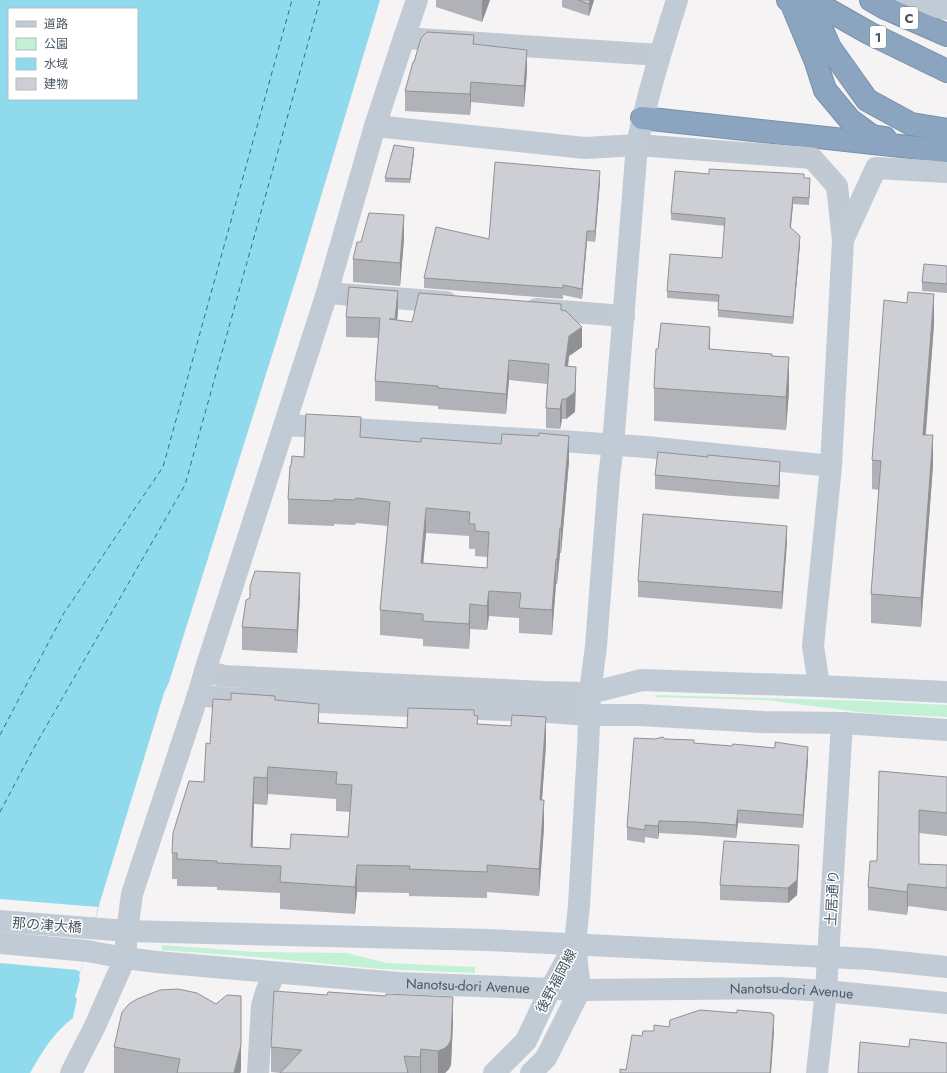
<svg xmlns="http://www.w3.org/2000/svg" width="947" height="1073" font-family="Jost,'Noto Sans JP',sans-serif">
	<rect width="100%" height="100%" fill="#f5f3f3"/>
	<g fill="#c3f1d5">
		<polygon points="655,695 868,701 947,705 947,717 867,713 766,700 655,697"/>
		<polygon points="162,945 255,952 346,953 387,963 475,967 475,973 380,969 256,957 162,950"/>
	</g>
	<path fill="#90daee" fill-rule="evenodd" d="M0 0H380L301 263 169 682 164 693 100 902 93 929 79 976 80 979 75 997 77 998 73 1018C53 1033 42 1052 30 1073H0ZM9 9H137V99H9Z"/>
	<polygon fill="#f5f3f3" points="0,899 98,907 93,929 80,972 77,970 0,963"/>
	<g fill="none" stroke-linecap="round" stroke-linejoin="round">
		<g stroke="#0c7c9b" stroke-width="1" stroke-dasharray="5 4" stroke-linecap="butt">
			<polyline points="0,735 64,613 163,467 292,0"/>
			<polyline points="0,812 36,744 185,485 320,0"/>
		</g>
		<g stroke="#7690ad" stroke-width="24">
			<g id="highway">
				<polyline points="788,0 791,2 816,62 825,90 850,120 872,136 885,138"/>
				<polyline points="809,0 830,48 867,100 911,124 947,130"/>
				<polyline points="811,0 869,33 947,71"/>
				<polyline points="871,0 883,7 947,35"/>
				<polyline points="642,118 947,151"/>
			</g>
		</g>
		<g stroke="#c1cad2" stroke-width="22">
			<polyline points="404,38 659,55"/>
			<polyline points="637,145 812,158 837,186 843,240"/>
			<polyline points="327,293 446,302"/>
			<polyline points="536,309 624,316"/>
			<polyline points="205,671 224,676 544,692 590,693"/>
			<polyline points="198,695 225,698 548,712 589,715"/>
			<polyline points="258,1073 262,1006 266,992 275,973"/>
		</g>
		<g stroke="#c1cbd6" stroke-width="22">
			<polyline points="904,0 947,9"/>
			<polyline points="375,126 585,148 637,145"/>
			<polyline points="285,425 575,442 646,447 831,466"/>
			<polyline points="819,686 813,646 831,466 843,240 876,168 947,172"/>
			<polyline points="590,693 642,680 819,686 947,692"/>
			<polyline points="589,715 640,715 762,722 842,723 947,730"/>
			<polyline points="0,921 127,931 488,940 869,959 947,967"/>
			<path id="s1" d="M0 943 87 951 125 958 157 962 399 983 580 990 779 988 826 991 947 1003"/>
			<polyline points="71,1073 95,1026 125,958 127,931 132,894 198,695 205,671 327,293 375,126 404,38 417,0"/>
			<polyline points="494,1073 526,1041 550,990 575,944"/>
			<path d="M531 1073 546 1058 580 990 575 944 579 905 588 748 590 693 596 646 609 477 613 445 637 145C647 96 662 48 677 0"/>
			<polyline points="817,1073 826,991 842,723"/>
		</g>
		<use href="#highway" stroke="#8ba5c1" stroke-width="22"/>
	</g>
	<g fill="#b0b2b7" fill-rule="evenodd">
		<polygon points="436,0 490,0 482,22 436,7"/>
		<polygon points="562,0 594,0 589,16 562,7"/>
		<polygon points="474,44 527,71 524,107 471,102 470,115 405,111 405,91"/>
		<polygon points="414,152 410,183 385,182 385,178"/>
		<polygon points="709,174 804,178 810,185 809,205 793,204 791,227 800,244 793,324 718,317 718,302 667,298 667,291 722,258 725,226 671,220 671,213"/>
		<polygon points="600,181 595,242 587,241 582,299 563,295 563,299 424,288 424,278 489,239"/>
		<polygon points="404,239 400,286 353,282 353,259 361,242"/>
		<polygon points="947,266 947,293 922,291 922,282"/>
		<polygon points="561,310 582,347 569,356 568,367 576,387 575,412 566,419 562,419 560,429 546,428 546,408 547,384 509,380 506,414 438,409 438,406 375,401 375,381 379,338 346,337 346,317 398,311 397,320 412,322"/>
		<polygon points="934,324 926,435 933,465 921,627 871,623 871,594 879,490 872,489 872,460"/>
		<polygon points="658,349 710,349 772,356 789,390 786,430 654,421 654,388"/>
		<path d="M361 437 569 461 561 553H560L557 584H556L552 635 519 633V618L489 616 487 630 470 629 469 649 423 646V639L380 635V610L388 526 356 523 355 525 334 524V526L288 524V499L291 466 304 457ZM426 533 469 536V549H475V556L487 557V568L423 563Z"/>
		<polygon points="708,457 780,476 779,499 732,496 655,489 655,475"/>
		<polygon points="787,542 782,609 638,597 638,581"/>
		<polygon points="300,595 297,653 242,650 242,627"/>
		<path d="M231 700H275L319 723 407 728 474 715 478 724 546 744 542 800 544 827 539 896 487 892V898L409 896V893L357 892 355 914 280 909V893L217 890V887L177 886V879H172V853L204 782 210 744ZM268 794 336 799V811L350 812 348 837 290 849 252 847 254 804 267 805Z"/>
		<polygon points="655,739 665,739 808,759 803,828 738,823 736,838 696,835 659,833 658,839 645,837 645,843 627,840 627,827"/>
		<polygon points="947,777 947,836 919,833 919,864 947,865 947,911 908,906 907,915 868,910 868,887 877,861"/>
		<polygon points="799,860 797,895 788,903 720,900 720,885"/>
		<polygon points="216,1004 241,1071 240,1073 114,1073 114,1047"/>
		<polygon points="453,1022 451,1065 449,1069 445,1073 280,1073 271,1072 271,1047"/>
	</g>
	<g fill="#909195">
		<polygon points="482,0 490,0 482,22"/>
		<polygon points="590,0 594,0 589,16 589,4"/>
		<polygon points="527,50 527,71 524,107 524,86"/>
		<polygon points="471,82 471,102 470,115 470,94"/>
		<polygon points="414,148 414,152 410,183 410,179"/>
		<polygon points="600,171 600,181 595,242 595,231"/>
		<polygon points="793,197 793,204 790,234 790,227"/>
		<polygon points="404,215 404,239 400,286 400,263"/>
		<polygon points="587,231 587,241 582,299 582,289"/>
		<polygon points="800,236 800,244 793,324 793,317"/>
		<polygon points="398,291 398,311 395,339 395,319"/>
		<polygon points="934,294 934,324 923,464 923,435"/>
		<polygon points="582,327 582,347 569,356 565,387 565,366 569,336"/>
		<polygon points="710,327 710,360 709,349"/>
		<polygon points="789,357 789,390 786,430 786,397"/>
		<polygon points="509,360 509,380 506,414 506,394"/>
		<polygon points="576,367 575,412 566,419 566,399"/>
		<polygon points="562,399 562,419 560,429 560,409"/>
		<polygon points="933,435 933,465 921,627 921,598"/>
		<polygon points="569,436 569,461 561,553 561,528"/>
		<polygon points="780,462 780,476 779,499 779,486"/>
		<polygon points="426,508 426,533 421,588 421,563"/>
		<polygon points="787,526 787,542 782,609 782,592"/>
		<polygon points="560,528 560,553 557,584 557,559"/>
		<polygon points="556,559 556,584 552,635 552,610"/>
		<polygon points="300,573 300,595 297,653 297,630"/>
		<polygon points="489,591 489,616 487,630 487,606"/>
		<polygon points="470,604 470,629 469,649 469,624"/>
		<polygon points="319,704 319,730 318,723"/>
		<polygon points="546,717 546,744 540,826 540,800"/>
		<polygon points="808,747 808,759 803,828 803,815"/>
		<polygon points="268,767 268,794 267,805 267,778"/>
		<polygon points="254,777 254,804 252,865 251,847"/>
		<polygon points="544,800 544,827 539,896 539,869"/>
		<polygon points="738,810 738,823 736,838 736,825"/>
		<polygon points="659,821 659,833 658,839 658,826"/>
		<polygon points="799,845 797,895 788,903 788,888"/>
		<polygon points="357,865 357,892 355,914 355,887"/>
		<polygon points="908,884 908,906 907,915 907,892"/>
		<polygon points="453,997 453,1022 451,1065 449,1069 445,1073 438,1073 438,1051"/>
		<polygon points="774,1015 774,1033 771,1073 770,1073"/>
		<polygon points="241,1022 241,1071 240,1073 234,1073"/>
		<polygon points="421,1049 421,1073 420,1073 420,1057"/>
	</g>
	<g fill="#cdcfd5" stroke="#909195" fill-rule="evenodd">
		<polygon points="578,0 590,0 589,4"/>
		<polygon points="427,32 474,35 473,44 527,50 524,86 471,82 470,94 405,91 413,62 414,62 421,38"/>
		<polygon points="394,145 414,148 410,179 385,178"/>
		<polygon points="495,162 600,171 595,231 587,231 582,289 563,285 563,288 424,278 436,227 489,239"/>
		<polygon points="709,169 804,174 804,178 810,178 809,198 793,197 790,227 800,236 793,317 718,310 719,295 667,291 670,254 722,258 725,218 671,213 675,171 709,174"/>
		<polygon points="369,213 404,215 400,263 353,259 357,242 361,242"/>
		<polygon points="924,264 947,266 947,284 922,282"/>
		<polygon points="349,287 398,291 395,319 389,319 412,322 419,293 561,304 561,310 566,311 582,327 569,336 565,366 576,367 575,392 566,399 562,399 560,409 546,408 549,364 509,360 506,394 438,388 438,386 375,381 380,318 346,317"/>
		<polygon points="908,292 934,294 923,435 933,435 921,598 871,594 881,461 872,460 884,300 907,303"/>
		<polygon points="661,323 710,327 709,349 772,354 772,356 789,357 786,397 654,388 656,349 658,349"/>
		<path d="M306 414 361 417 360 437 421 442V438L501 444 502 434 539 436V433L569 436 561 528H560L557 559H556L552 610 519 608 521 593 489 591 487 606 470 604 469 624 423 621V614L380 610 390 502 356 498 355 500 334 499V501L288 499 290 466H291L292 456 304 457ZM426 508 470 512 469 524H475V531L489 532 487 568 421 563Z"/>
		<polygon points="658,452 708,457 708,455 780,462 779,486 732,482 655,475"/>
		<polygon points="643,514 787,526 782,592 638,581"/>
		<polygon points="255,571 300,573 297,630 242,627 246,600 250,598 250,586"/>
		<path d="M231 693 275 696V700L319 704 318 723 407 728 408 708 474 710V715L478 716 477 724 511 726 512 715 546 717 540 800H544L539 869 487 865V872L409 869 410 866 357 865 355 887 280 882 281 866 217 863V861L177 859V853H172L173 833 189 781 204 782 206 743 210 744 213 699 231 700ZM268 767 337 772 336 784 352 785 348 837 291 834 290 849 251 847 254 777 267 778Z"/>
		<polygon points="663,737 665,739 694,740 694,743 732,746 733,744 775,748 775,742 808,747 803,815 738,810 736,825 696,822 659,821 658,826 645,825 645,830 627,827 634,738 655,739"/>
		<polygon points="879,771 947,777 947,813 919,810 919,864 947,865 947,888 908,884 907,892 868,887 870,861 877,861"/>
		<polygon points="724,841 799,845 797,880 788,888 720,885"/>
		<polygon points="178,989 197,993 216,1004 227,995 241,996 241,1045 234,1073 177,1073 180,1059 114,1047 122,1012 129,1004 137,999 160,990"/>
		<polygon points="274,991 327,995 328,992 386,996 386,994 453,997 451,1039 449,1044 445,1048 438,1051 421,1049 420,1057 404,1056 408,1073 280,1073 302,1050 271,1047"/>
		<polygon points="700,1010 737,1013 737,1010 772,1013 772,1015 774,1015 770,1073 620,1073 620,1069 626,1070 632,1035 642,1036 643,1031 654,1031 654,1025 669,1027 670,1020"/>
		<polygon points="910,1039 947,1043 947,1073 858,1073 860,1042 909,1047"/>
	</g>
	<g text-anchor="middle" stroke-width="3" stroke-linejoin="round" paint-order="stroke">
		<g fill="#fff" stroke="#808990" stroke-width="1">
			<rect x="900" y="7" width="18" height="22" rx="3"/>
			<rect x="870" y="26" width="16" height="22" rx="3"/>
		</g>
		<g font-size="13" font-weight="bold" fill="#4a5661">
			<text x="909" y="23">C</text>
			<text x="878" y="42">1</text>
		</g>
		<g font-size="14" fill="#4a5661" stroke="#fff">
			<text transform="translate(832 898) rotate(-87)" y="5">土居通り</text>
			<text transform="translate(47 925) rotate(4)" y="5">那の津大橋</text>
			<text transform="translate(556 981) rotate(-62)" y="5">後野福岡線</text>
			<text dy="5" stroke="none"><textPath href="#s1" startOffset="470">Nanotsu-dori Avenue</textPath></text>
			<text dy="5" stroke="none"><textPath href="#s1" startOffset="794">Nanotsu-dori Avenue</textPath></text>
		</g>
	</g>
	<rect x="8" y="8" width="130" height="92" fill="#ffffff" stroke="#b7bbc0"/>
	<rect x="16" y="21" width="20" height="6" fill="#c1cbd6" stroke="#b7bbc0"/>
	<text x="44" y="28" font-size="12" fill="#4a5661">道路</text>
	<rect x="16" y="38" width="20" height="12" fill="#c3f1d5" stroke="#b7bbc0"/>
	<text x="44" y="48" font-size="12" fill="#4a5661">公園</text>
	<rect x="16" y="58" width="20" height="12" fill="#90daee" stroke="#b7bbc0"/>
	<text x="44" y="68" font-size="12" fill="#4a5661">水域</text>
	<rect x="16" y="78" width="20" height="12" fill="#cdcfd5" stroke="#b7bbc0"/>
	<text x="44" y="88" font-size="12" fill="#4a5661">建物</text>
</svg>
